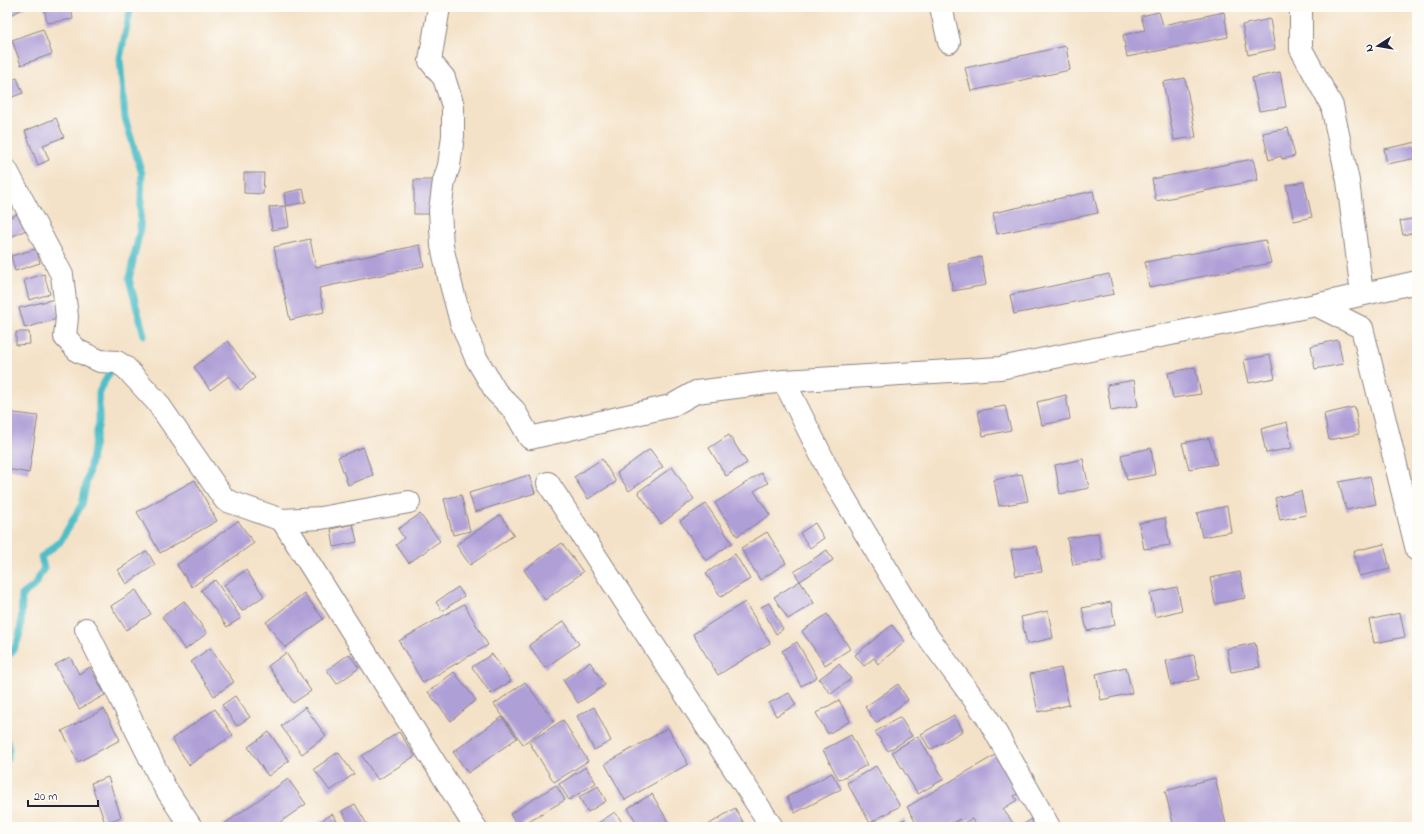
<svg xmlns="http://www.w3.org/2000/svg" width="1424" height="834" font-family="'Indie Flower',sans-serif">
	<rect width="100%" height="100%" fill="#fdfcf7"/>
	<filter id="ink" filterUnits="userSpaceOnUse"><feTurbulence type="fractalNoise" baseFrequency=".025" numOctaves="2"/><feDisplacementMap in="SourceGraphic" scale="8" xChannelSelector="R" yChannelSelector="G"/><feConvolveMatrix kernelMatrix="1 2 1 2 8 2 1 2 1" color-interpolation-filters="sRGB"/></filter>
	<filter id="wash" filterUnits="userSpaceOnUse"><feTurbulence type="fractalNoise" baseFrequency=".012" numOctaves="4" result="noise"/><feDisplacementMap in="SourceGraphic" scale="16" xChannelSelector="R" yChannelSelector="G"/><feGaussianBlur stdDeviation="0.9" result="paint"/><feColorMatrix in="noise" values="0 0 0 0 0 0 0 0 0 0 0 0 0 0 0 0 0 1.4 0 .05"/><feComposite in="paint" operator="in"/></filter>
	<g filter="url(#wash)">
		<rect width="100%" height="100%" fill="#f4e2c8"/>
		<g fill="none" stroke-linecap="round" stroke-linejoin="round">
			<g stroke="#50bec8" stroke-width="7">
				<polyline points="131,7 120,58 125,118 142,174 140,230 129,279 144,335"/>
				<path d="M7 657C24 643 21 615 22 595L34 586 44 568 41 557 60 542 82 504 99 422V392L112 368"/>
				<polyline points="7,741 9,749 7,759"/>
			</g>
		</g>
		<g id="blocks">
			<g fill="#af9fd7">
				<polygon points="7,7 26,7 7,17"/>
				<polygon points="44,7 71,7 73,19 47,23"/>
				<polygon points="1159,12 1163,25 1224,12 1228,37 1127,57 1123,35 1145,30 1141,16"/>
				<polygon points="1270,19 1275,49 1248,55 1242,25"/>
				<polygon points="43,29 52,54 21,65 12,40"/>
				<polygon points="1066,46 1070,70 971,91 965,68"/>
				<polygon points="1280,72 1286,107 1259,111 1252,78"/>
				<polygon points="17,78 23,93 7,99 7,82"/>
				<polygon points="1185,78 1196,137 1174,140 1163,82"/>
				<polygon points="56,118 64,137 43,145 49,160 38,165 25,131"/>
				<polygon points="1288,128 1295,156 1282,159 1281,156 1269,160 1263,133"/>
				<polygon points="1417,142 1417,158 1387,164 1384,149"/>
				<polygon points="1253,159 1258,180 1156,201 1152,179"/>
				<polygon points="244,173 264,173 263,194 244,193"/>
				<rect x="414" y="180" width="21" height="34"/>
				<polygon points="1304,182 1312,217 1294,221 1286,185"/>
				<polygon points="303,189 306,202 286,206 284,193"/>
				<polygon points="1093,191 1098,213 997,234 993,213"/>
				<polygon points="7,199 12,210 7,212"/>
				<polygon points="286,206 289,227 272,230 269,207"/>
				<polygon points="23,211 30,228 7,239 7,219"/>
				<polygon points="1417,218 1417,232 1403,235 1400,221"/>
				<polygon points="310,239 316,267 420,245 424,266 319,288 324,312 290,320 274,247"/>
				<polygon points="1265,240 1271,263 1149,287 1145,262"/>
				<polygon points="36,249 40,263 15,271 11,256"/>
				<polygon points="981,257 986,285 953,291 948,264"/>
				<polygon points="44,274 50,294 29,300 24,280"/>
				<polygon points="1109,274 1114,294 1014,314 1010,295"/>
				<polygon points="55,299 60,318 25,328 19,308"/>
				<polygon points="16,332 29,332 30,344 16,345"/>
				<polygon points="1338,340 1343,364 1315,369 1311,346"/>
				<polygon points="228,341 255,378 240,390 229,376 210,390 194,367"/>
				<polygon points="1270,355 1275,378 1249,383 1244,360"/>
				<polygon points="1195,367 1201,394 1173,398 1168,373"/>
				<polygon points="1134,380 1138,406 1111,411 1107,385"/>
				<polygon points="1066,395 1070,419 1042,425 1037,402"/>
				<polygon points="1005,406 1011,430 983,436 978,411"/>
				<polygon points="1355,407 1359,434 1329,440 1324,414"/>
				<polygon points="7,412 38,416 29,473 7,469"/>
				<polygon points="1287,422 1292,448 1266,453 1261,429"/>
				<polygon points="729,435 747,463 726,476 709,448"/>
				<polygon points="1209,438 1217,464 1189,469 1182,443"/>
				<polygon points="363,447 373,475 348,485 338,457"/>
				<polygon points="1151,448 1155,475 1127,480 1121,455"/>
				<polygon points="650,449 663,467 629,491 617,473"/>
				<polygon points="602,459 616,482 588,499 574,477"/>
				<polygon points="1083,459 1089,488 1060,494 1055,465"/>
				<polygon points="672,467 694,499 661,524 638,492"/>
				<polygon points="761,473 768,483 754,491 770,515 737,536 715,503"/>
				<polygon points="1022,474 1028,501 999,506 994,480"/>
				<polygon points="529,475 535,493 475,512 469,493"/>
				<polygon points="1370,476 1376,504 1346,510 1339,482"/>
				<polygon points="195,480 217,521 160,553 137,512"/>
				<polygon points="1301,491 1306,515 1280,520 1275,498"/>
				<polygon points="461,495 470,531 453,535 444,499"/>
				<polygon points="706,504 732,543 706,561 680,521"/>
				<polygon points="1227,506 1231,532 1202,537 1197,513"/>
				<polygon points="420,514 440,541 409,563 396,545 404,538 398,529"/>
				<polygon points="500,515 514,535 470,565 456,545"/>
				<polygon points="1165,518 1170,545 1144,549 1139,523"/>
				<polygon points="238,521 254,543 192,587 177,565"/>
				<polygon points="815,523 824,538 810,548 800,533"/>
				<polygon points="353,524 357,542 334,547 331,529"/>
				<polygon points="767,532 786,563 760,580 741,548"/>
				<polygon points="1098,533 1103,560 1073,565 1067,538"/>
				<polygon points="562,543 583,572 545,600 524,570"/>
				<polygon points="1384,544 1390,569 1359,576 1354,551"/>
				<polygon points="1037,546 1042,572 1016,576 1011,550"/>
				<polygon points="827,550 833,560 800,581 814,603 788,619 774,597 800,581 794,572"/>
				<polygon points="147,551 155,565 126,584 118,570"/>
				<polygon points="735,554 750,579 721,597 706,573"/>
				<polygon points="246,570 264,596 242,611 224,585"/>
				<polygon points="1240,572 1245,598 1215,604 1210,578"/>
				<polygon points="215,580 241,618 227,627 201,590"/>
				<polygon points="458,587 464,596 442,611 436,602"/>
				<polygon points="1177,587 1182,610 1155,617 1150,593"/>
				<polygon points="136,590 151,614 126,630 111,606"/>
				<polygon points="304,593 323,619 285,648 266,622"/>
				<polygon points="184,601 207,633 185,650 162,617"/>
				<polygon points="745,602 770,643 718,675 693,634"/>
				<polygon points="1111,602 1115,625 1087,631 1082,608"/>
				<polygon points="769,603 783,629 776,634 761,607"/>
				<polygon points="464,604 488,645 423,683 399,641"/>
				<polygon points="1048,611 1053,638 1027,644 1021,617"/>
				<polygon points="1400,613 1405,637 1374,643 1369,620"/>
				<polygon points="827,614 850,649 825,665 802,631"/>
				<polygon points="564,621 579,644 545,668 529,645"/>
				<polygon points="892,625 905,642 878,664 874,658 864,666 855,655"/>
				<polygon points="797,642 817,677 801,686 782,651"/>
				<polygon points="1255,643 1260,667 1231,672 1227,649"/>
				<polygon points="210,648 234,682 214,696 191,662"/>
				<polygon points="286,653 311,691 293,703 268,666"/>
				<polygon points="349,654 359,668 337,684 327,670"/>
				<polygon points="492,654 511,681 491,694 472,667"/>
				<polygon points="1194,655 1199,679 1171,685 1166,661"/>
				<polygon points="70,657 79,674 90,667 105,695 79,709 55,665"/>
				<polygon points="590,662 605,685 578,703 563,680"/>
				<polygon points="839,664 851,679 831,694 819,679"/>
				<polygon points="1126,667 1132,693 1101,700 1096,674"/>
				<polygon points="1061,668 1069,705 1038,712 1030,674"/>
				<polygon points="454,672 476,700 451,721 428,692"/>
				<polygon points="525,682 554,721 523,744 494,704"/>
				<polygon points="898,684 908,700 876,723 865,707"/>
				<polygon points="789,693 796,705 776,716 769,703"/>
				<polygon points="235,696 250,717 237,726 222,705"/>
				<polygon points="839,700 850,721 828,734 816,713"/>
				<polygon points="305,707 326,736 302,754 281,726"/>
				<polygon points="594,707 611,741 594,750 577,716"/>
				<polygon points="104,709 120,740 78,762 62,731"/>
				<polygon points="215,709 233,735 189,765 172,739"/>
				<polygon points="954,715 963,731 930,750 921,734"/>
				<polygon points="502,717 517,738 468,773 453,752"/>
				<polygon points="900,717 912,736 888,751 875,732"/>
				<polygon points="563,720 588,761 554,782 529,742"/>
				<polygon points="668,728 688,764 625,800 605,764"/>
				<polygon points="269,732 289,761 268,776 248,747"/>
				<polygon points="399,732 415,756 378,780 362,756"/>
				<polygon points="851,735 867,765 839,780 823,750"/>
				<polygon points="918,736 944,779 918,794 892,752"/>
				<polygon points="1002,751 1025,790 1014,796 1017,800 1003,809 1016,827 978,827 972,819 965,822 968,827 948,827 960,819 945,827 918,827 907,807"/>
				<polygon points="338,752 354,774 330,791 314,769"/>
				<polygon points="876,766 900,806 870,823 847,783"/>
				<polygon points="586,767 596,783 569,800 559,784"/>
				<polygon points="832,773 841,789 795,813 787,797"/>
				<polygon points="108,777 121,817 105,823 91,783"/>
				<polygon points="1215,778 1226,824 1215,827 1174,827 1165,791"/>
				<polygon points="288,779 306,804 273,827 220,827"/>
				<polygon points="556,785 565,800 518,827 510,814"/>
				<polygon points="598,786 606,801 588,812 579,797"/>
				<polygon points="652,794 671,827 639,827 628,808"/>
				<polygon points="355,804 368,826 366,827 351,827 342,811"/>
				<polygon points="735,808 746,827 705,827"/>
				<polygon points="615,812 625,827 592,827"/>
				<polygon points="332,814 341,827 320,827 318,823"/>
				<polygon points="1033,818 1040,827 1020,827"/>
				<polygon points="904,819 909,827 891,827"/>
			</g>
		</g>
	</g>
	<g filter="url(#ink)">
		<use href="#blocks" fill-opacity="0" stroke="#8b8282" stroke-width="1"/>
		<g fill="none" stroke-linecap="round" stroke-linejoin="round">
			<g stroke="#8b8282" stroke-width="24">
				<g id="street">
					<polyline points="439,7 430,61 444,78 453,106 453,136 449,166 444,181 440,210 442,246 449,277 461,322 476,358 496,392 514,410 530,438 671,406 696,392 784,381 1000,368 1316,305 1362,328 1417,550"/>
					<polyline points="941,7 949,42"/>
					<polyline points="1301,7 1301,49 1332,106 1348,181 1362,294"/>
					<polyline points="7,171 62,275 67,317 65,337 78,351 100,361 117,362 126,368 157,402 225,500 282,520 475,827"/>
					<polyline points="1316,305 1417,282"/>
					<polyline points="784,381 833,479 923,630 987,717 1049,827"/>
					<polyline points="548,483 772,827"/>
					<polyline points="282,520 321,518 409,502"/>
					<polyline points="86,629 164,786 191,827"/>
				</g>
			</g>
			<use href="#street" stroke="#fff" stroke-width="22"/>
		</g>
	</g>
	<rect width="1424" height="834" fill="none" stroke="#fdfcf7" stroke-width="24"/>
	<g transform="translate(1378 46) rotate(258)" stroke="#fdfcf7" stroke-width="3" paint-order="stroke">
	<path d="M0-3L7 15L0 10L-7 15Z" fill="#22223b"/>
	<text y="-6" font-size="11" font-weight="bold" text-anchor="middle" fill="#22223b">N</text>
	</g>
	<path d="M28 800v6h70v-6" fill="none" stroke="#22223b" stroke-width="2"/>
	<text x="34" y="800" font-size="12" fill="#22223b" stroke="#fdfcf7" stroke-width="3" paint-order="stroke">20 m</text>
</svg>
